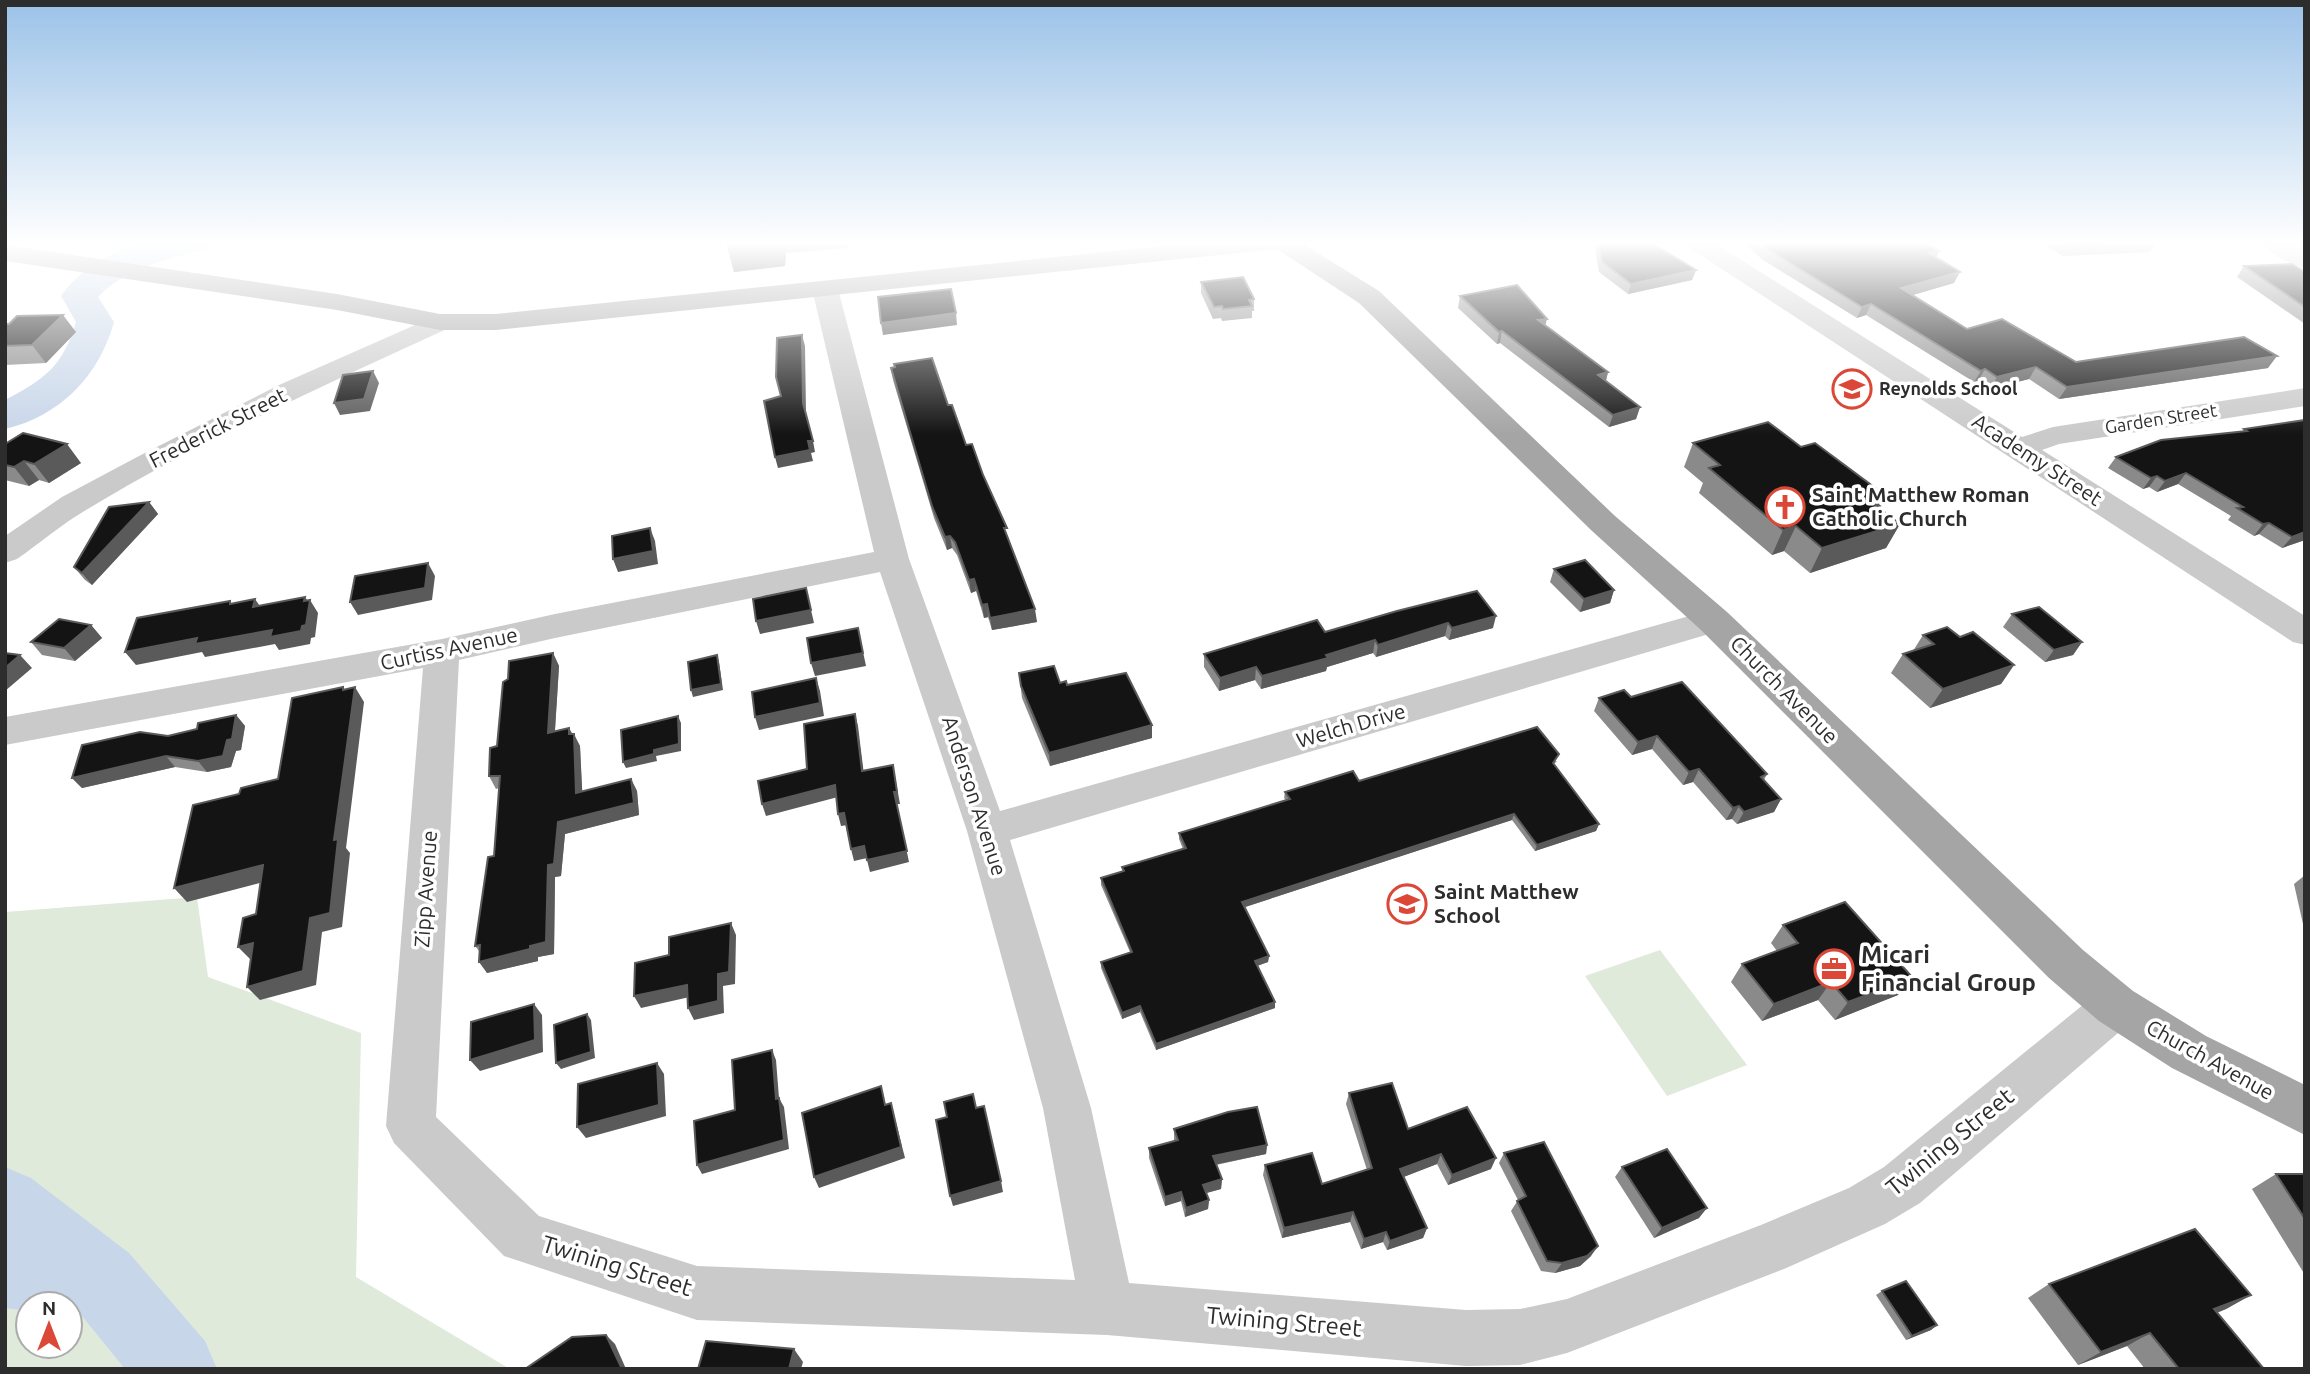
<svg xmlns="http://www.w3.org/2000/svg" width="2310" height="1374" font-family="Ubuntu,sans-serif">
	<rect width="100%" height="100%" fill="#fff"/>
	<g fill="#e0eadb" fill-rule="evenodd">
		<path d="M197 897 208 977 361 1033 356 1277 510 1369H5V912ZM28 1304H70V1346H28Z"/>
		<polygon points="1660,950 1747,1065 1667,1096 1585,976"/>
	</g>
	<g fill="none" stroke-linecap="round" stroke-linejoin="round">
		<g fill="#c8d6e9" fill-rule="evenodd">
			<path d="M211 242 206 249C168 259 127 267 98 297L114 322C99 376 60 416 5 429V400C45 379 63 366 76 322L61 296C81 267 120 245 155 242 173 240 193 242 211 242Z"/>
			<polygon points="5,1167 31,1178 129,1253 205,1341 217,1369 125,1369 82,1316 70,1315 70,1304 28,1304 28,1311 5,1308"/>
		</g>
		<g fill="#cacaca" fill-rule="evenodd">
			<polygon points="1685,242 1713,242 2022,437 2053,427 2305,388 2305,406 2059,444 2042,450 2305,616 2305,645 2293,642 1688,247"/>
			<path d="M2262 242H2291L2305 250V268C2291 265 2270 254 2262 242Z"/>
			<path d="M825 281 834 284 838 289 909 559 1000 811 1714 609 1726 613 1731 621 1726 629 1010 840 1091 1108 1129 1283 1466 1310 1520 1309 1567 1299 1761 1225 1849 1188 1884 1167 2100 991 2116 985 2132 991 2139 1006 2132 1021 1920 1203 1885 1224 1784 1269 1567 1353 1520 1365 1466 1366 1107 1335 697 1320 504 1256 394 1143 386 1126 423 668 5 745V717L442 639 555 614 874 552 812 289 816 284ZM880 572 967 831 1043 1108 1075 1280 697 1266 539 1216 436 1117 459 660 555 638Z"/>
			<path d="M440 314 449 316 453 322 449 328C327 384 202 440 86 510 62 524 40 543 17 559L5 563V536L62 497 139 456 279 385Z"/>
		</g>
		<polygon fill="#a5a5a5" fill-rule="evenodd" points="1204,242 1300,242 1379,291 1615,516 1727,612 2083,950 2133,991 2206,1036 2305,1085 2305,1135 2172,1068 2099,1021 2049,978 1701,630 1591,530 1359,303 1277,249 496,330 440,330 337,310 5,261 5,245 337,294 440,314 496,314"/>
	</g>
	<g fill="#8a8a8a">
		<polygon points="726,242 849,242 849,248 786,253 785,266 734,272"/>
		<polygon points="1597,242 1642,242 1696,270 1692,280 1628,294 1599,272 1595,249"/>
		<polygon points="1743,242 1924,242 1954,283 1912,295 1967,329 2076,362 2268,368 2059,399 2029,379 1990,389 1978,381 1974,382 1866,315 1857,318 1763,260"/>
		<polygon points="2040,242 2157,242 2150,252 2063,256"/>
		<polygon points="2244,266 2305,272 2305,324 2237,277"/>
		<polygon points="1201,282 1254,299 1254,311 1252,311 1252,318 1222,321 1221,318 1213,319 1201,293"/>
		<polygon points="1460,296 1545,326 1608,372 1606,381 1640,407 1636,419 1609,427 1500,343 1497,344 1458,308"/>
		<polygon points="5,324 76,332 46,363 5,365"/>
		<polygon points="891,368 948,405 966,445 983,475 1008,539 1037,622 992,630 988,617 984,618 976,591 971,593 957,555 952,548 947,550 934,518 893,380"/>
		<polygon points="2305,420 2305,540 2282,548 2259,534 2254,536 2228,520 2231,516 2178,484 2157,492 2149,487 2143,489 2108,468 2116,457 2242,432 2244,429"/>
		<polygon points="1693,443 1801,447 1886,496 1880,509 1900,524 1886,548 1810,573 1784,551 1772,555 1699,493 1703,483 1684,467"/>
		<polygon points="5,444 81,463 49,483 39,480 29,486 5,480"/>
		<polygon points="149,502 158,514 92,585 85,580 74,567"/>
		<polygon points="1554,569 1614,590 1610,603 1580,612 1550,582"/>
		<polygon points="1397,611 1493,628 1449,640 1445,636 1376,657 1373,653 1327,667 1326,671 1261,689 1255,680 1219,691 1204,667 1204,654 1325,632"/>
		<polygon points="2012,614 2082,642 2073,655 2045,662 2003,627"/>
		<polygon points="91,625 102,638 75,661 42,655 31,642"/>
		<polygon points="1923,635 1960,637 2014,665 2001,684 1930,708 1891,673 1903,654 1913,651"/>
		<polygon points="553,653 559,666 555,731 569,728 580,746 582,792 631,779 637,791 639,815 565,834 561,876 555,877 554,954 538,957 538,961 487,973 479,951 475,946 494,856 499,788 496,789 489,776"/>
		<polygon points="1019,673 1060,683 1152,738 1050,766 1022,698"/>
		<polygon points="1631,697 1767,774 1764,780 1781,799 1774,812 1737,824 1732,819 1726,820 1693,782 1683,785 1652,749 1632,755 1594,711 1599,698"/>
		<polygon points="236,715 245,726 241,750 236,751 231,767 207,772 175,767 82,788 72,778 168,736 197,729"/>
		<polygon points="1557,761 1554,764 1599,824 1596,831 1535,851 1512,820 1245,907 1269,956 1268,962 1257,966 1275,1002 1275,1008 1156,1050 1140,1012 1122,1019 1101,968 1101,962 1130,952 1101,885 1101,878 1123,871 1122,867 1183,849 1179,839 1179,833 1286,800 1284,798 1285,792 1359,781"/>
		<polygon points="2305,875 2305,933 2294,884"/>
		<polygon points="1783,925 1898,995 1835,1020 1818,1000 1762,1021 1731,982 1742,964 1777,951 1771,943"/>
		<polygon points="1349,1093 1408,1129 1491,1169 1448,1185 1437,1164 1403,1177 1427,1228 1423,1238 1387,1250 1383,1242 1361,1249 1350,1222 1282,1238 1263,1175 1265,1165 1322,1184 1367,1170 1346,1104"/>
		<polygon points="1174,1129 1267,1145 1266,1154 1216,1165 1222,1179 1221,1189 1206,1193 1209,1200 1208,1209 1185,1217 1181,1201 1165,1206 1149,1158 1149,1148 1174,1141"/>
		<polygon points="1504,1153 1591,1256 1580,1266 1555,1273 1541,1271 1511,1211 1518,1200 1499,1163"/>
		<polygon points="1622,1167 1699,1218 1654,1238 1615,1177"/>
		<polygon points="2276,1174 2305,1174 2305,1275 2252,1189"/>
		<polygon points="2049,1284 2251,1295 2226,1309 2217,1313 2264,1369 2145,1369 2127,1346 2078,1365 2028,1298"/>
		<polygon points="1882,1291 1937,1325 1931,1330 1906,1340 1876,1295"/>
	</g>
	<g fill="#5a5a5a">
		<polygon points="726,242 784,242 786,253 785,266 734,272"/>
		<polygon points="1939,251 1934,263 1929,253"/>
		<polygon points="1696,270 1692,280 1628,294 1631,284"/>
		<polygon points="1960,272 1954,283 1896,300 1901,288"/>
		<polygon points="1871,304 1866,315 1857,318 1862,307"/>
		<polygon points="956,313 957,325 883,335 881,323"/>
		<polygon points="63,315 76,332 46,363 32,345"/>
		<polygon points="1547,319 1544,330 1538,320"/>
		<polygon points="1502,331 1500,343 1497,344 1499,332"/>
		<polygon points="802,335 805,346 806,414 803,403"/>
		<polygon points="2277,356 2268,368 2059,399 2067,387"/>
		<polygon points="2036,367 2029,379 1990,389 1997,377"/>
		<polygon points="1985,369 1978,381 1974,382 1981,371"/>
		<polygon points="373,371 379,383 370,411 340,415 334,403"/>
		<polygon points="1608,372 1605,384 1598,375"/>
		<polygon points="1640,407 1636,419 1609,427 1613,415"/>
		<polygon points="808,441 813,441 815,452 811,453 813,461 778,468 775,457"/>
		<polygon points="67,444 81,463 49,483 34,464"/>
		<polygon points="24,461 39,480 29,486 14,467"/>
		<polygon points="2186,473 2178,484 2157,492 2165,481"/>
		<polygon points="2157,476 2149,487 2143,489 2151,478"/>
		<polygon points="1886,496 1873,521 1870,501"/>
		<polygon points="149,502 158,514 92,585 82,573"/>
		<polygon points="2269,523 2259,534 2254,536 2263,524"/>
		<polygon points="1900,524 1886,548 1810,573 1822,548"/>
		<polygon points="1796,526 1784,551 1772,555 1783,530"/>
		<polygon points="650,528 655,541 658,564 618,572 613,559"/>
		<polygon points="2305,532 2305,540 2282,548 2292,537"/>
		<polygon points="950,536 952,548 947,550 945,537"/>
		<polygon points="428,563 435,576 432,600 358,615 350,602"/>
		<polygon points="974,579 976,591 971,593 969,580"/>
		<polygon points="806,588 814,623 760,634 756,621"/>
		<polygon points="1614,590 1610,603 1580,612 1584,599"/>
		<polygon points="305,597 309,603 310,600 318,613 315,637 311,638 310,644 279,650 275,644 205,657 202,652 136,665 125,652 197,638 272,630 304,601"/>
		<polygon points="255,599 264,612 253,607"/>
		<polygon points="987,604 988,617 984,618 982,605"/>
		<polygon points="1035,609 1037,622 992,630 990,618"/>
		<polygon points="1496,616 1493,628 1449,640 1452,628"/>
		<polygon points="1448,623 1445,636 1376,657 1378,645"/>
		<polygon points="91,625 102,638 75,661 64,648"/>
		<polygon points="858,628 866,666 815,676 811,663"/>
		<polygon points="1375,640 1373,653 1327,667 1326,671 1261,689 1262,676"/>
		<polygon points="2082,642 2073,655 2045,662 2054,650"/>
		<polygon points="553,653 559,666 554,745 548,733"/>
		<polygon points="20,655 32,668 5,691 5,668"/>
		<polygon points="717,655 719,662 723,690 693,697 691,690"/>
		<polygon points="2014,665 2001,684 1930,708 1943,689"/>
		<polygon points="1256,667 1255,680 1219,691 1220,678"/>
		<polygon points="816,678 820,691 824,716 759,730 755,717"/>
		<polygon points="343,687 353,701 355,687 364,702 346,848 350,853 342,927 322,932 316,985 260,1000 247,987 310,918"/>
		<polygon points="855,714 858,726 865,783 862,771"/>
		<polygon points="236,715 245,726 241,750 236,751 231,767 207,772 198,761 227,740"/>
		<polygon points="678,716 681,723 681,751 656,756 657,761 626,768 623,762 654,750"/>
		<polygon points="1152,725 1152,738 1050,766 1049,753"/>
		<polygon points="569,728 574,738 574,734 580,746 583,806 576,793"/>
		<polygon points="1657,736 1652,749 1632,755 1638,742"/>
		<polygon points="166,756 175,767 82,788 72,778"/>
		<polygon points="893,765 900,804 897,804 909,862 870,872 867,860 894,792"/>
		<polygon points="1699,769 1693,782 1683,785 1689,772"/>
		<polygon points="631,779 637,791 639,815 565,834 561,876 555,877 554,954 538,957 538,961 487,973 479,962 530,946 558,822"/>
		<polygon points="835,785 838,797 766,816 762,804"/>
		<polygon points="1781,799 1774,812 1737,824 1744,812"/>
		<polygon points="1739,806 1732,819 1726,820 1733,808"/>
		<polygon points="844,813 848,825 841,826 838,814"/>
		<polygon points="1514,814 1512,820 1242,908 1242,902"/>
		<polygon points="1599,824 1596,831 1535,851 1537,845"/>
		<polygon points="864,846 867,858 854,861 851,849"/>
		<polygon points="263,865 275,879 187,902 174,888"/>
		<polygon points="731,923 736,935 735,984 723,986 724,1013 694,1020 688,1008 718,974"/>
		<polygon points="253,943 252,961 238,947"/>
		<polygon points="1269,956 1268,962 1254,967 1255,961"/>
		<polygon points="1913,978 1898,995 1835,1020 1848,1002"/>
		<polygon points="1831,982 1818,1000 1762,1021 1774,1004"/>
		<polygon points="687,985 694,996 641,1008 634,996"/>
		<polygon points="1275,1002 1275,1008 1156,1050 1156,1044"/>
		<polygon points="534,1004 542,1015 543,1052 480,1071 470,1060"/>
		<polygon points="1140,1006 1140,1012 1122,1019 1122,1013"/>
		<polygon points="587,1014 591,1020 595,1058 561,1069 556,1063"/>
		<polygon points="772,1050 776,1060 779,1098 784,1107 789,1149 702,1174 697,1165 776,1099"/>
		<polygon points="657,1063 664,1074 666,1116 586,1138 577,1127"/>
		<polygon points="891,1103 905,1158 819,1188 814,1177"/>
		<polygon points="1267,1145 1266,1154 1213,1165 1213,1156"/>
		<polygon points="1441,1154 1437,1164 1396,1180 1400,1169"/>
		<polygon points="1496,1158 1491,1169 1448,1185 1452,1175"/>
		<polygon points="1222,1179 1221,1189 1203,1194 1203,1185"/>
		<polygon points="1001,1181 1003,1192 953,1206 950,1196"/>
		<polygon points="1181,1192 1181,1201 1165,1206 1165,1197"/>
		<polygon points="1209,1200 1208,1209 1185,1217 1186,1208"/>
		<polygon points="1707,1208 1699,1218 1654,1238 1662,1228"/>
		<polygon points="1353,1212 1350,1222 1282,1238 1284,1228"/>
		<polygon points="1427,1228 1423,1238 1387,1250 1390,1241"/>
		<polygon points="1386,1232 1383,1242 1361,1249 1364,1239"/>
		<polygon points="1598,1246 1591,1256 1580,1266 1555,1273 1562,1263"/>
		<polygon points="2251,1295 2226,1309 2190,1323 2214,1309"/>
		<polygon points="1937,1325 1931,1330 1906,1340 1912,1336"/>
		<polygon points="2150,1333 2127,1346 2078,1365 2101,1352"/>
		<polygon points="606,1335 615,1344 626,1369 622,1369"/>
		<polygon points="794,1349 803,1362 801,1369 789,1369"/>
	</g>
	<g fill="#141414" stroke="#5a5a5a" stroke-width="2">
		<polygon points="1598,242 1650,242 1696,270 1631,284 1602,262"/>
		<polygon points="1759,242 1924,242 1939,251 1929,253 1960,272 1901,288 1967,329 2002,319 2076,362 2244,337 2277,356 2067,387 2036,367 1997,377 1985,369 1981,371 1871,304 1862,307 1767,249"/>
		<polygon points="2063,242 2155,242 2069,246"/>
		<polygon points="2292,264 2305,272 2305,307 2244,266"/>
		<polygon points="1243,277 1254,299 1249,300 1252,306 1223,309 1222,306 1214,307 1201,282"/>
		<polygon points="1517,285 1547,319 1538,320 1608,372 1598,375 1640,407 1613,415 1502,331 1499,332 1460,296"/>
		<polygon points="951,289 956,313 881,323 878,297"/>
		<polygon points="63,315 32,345 5,346 5,324 9,324 17,316"/>
		<polygon points="802,335 803,403 813,441 808,441 810,450 775,457 764,401 781,396 776,377 777,338"/>
		<polygon points="932,358 948,405 952,405 966,445 972,444 983,475 1007,528 1004,528 1035,609 990,618 987,604 982,605 974,579 969,580 955,542 950,536 945,537 932,506 891,368 895,367 894,364"/>
		<polygon points="373,371 364,399 334,403 343,375"/>
		<polygon points="2305,420 2305,532 2292,537 2269,523 2263,524 2237,508 2243,507 2186,473 2165,481 2157,476 2151,478 2116,457 2161,440 2247,431 2244,429"/>
		<polygon points="1768,422 1801,447 1815,443 1886,496 1870,501 1900,524 1822,548 1796,526 1783,530 1709,468 1720,465 1693,443"/>
		<polygon points="23,433 67,444 34,464 24,461 14,467 5,465 5,444"/>
		<polygon points="149,502 82,573 74,567 109,507"/>
		<polygon points="650,528 653,551 613,559 612,536"/>
		<polygon points="1585,560 1614,590 1584,599 1554,569"/>
		<polygon points="428,563 425,588 350,602 355,576"/>
		<polygon points="806,588 811,610 756,621 753,599"/>
		<polygon points="1477,591 1496,616 1452,628 1448,623 1378,645 1375,640 1326,655 1328,658 1262,676 1256,667 1220,678 1204,654 1317,620 1325,632 1397,611"/>
		<polygon points="305,597 304,601 310,600 306,625 302,626 301,631 270,637 272,630 195,644 197,638 125,652 137,618 230,601 230,604 255,599 253,607"/>
		<polygon points="2039,607 2082,642 2054,650 2012,614"/>
		<polygon points="59,619 91,625 64,648 31,642"/>
		<polygon points="1947,627 1960,637 1973,632 2014,665 1943,689 1903,654 1934,644 1923,635"/>
		<polygon points="858,628 863,653 811,663 807,638"/>
		<polygon points="5,653 20,655 5,668"/>
		<polygon points="553,653 548,733 569,728 569,734 574,734 576,793 631,779 634,803 558,822 554,864 548,865 546,942 530,946 530,949 479,962 480,945 475,946 488,857 494,856 500,776 489,776 490,748 497,746 503,682 508,679 509,661"/>
		<polygon points="717,655 721,684 691,690 688,662"/>
		<polygon points="1054,666 1060,683 1066,681 1067,685 1126,673 1152,725 1049,753 1021,686 1019,673"/>
		<polygon points="816,678 820,703 755,717 752,692"/>
		<polygon points="1682,682 1767,774 1761,777 1781,799 1744,812 1739,806 1733,808 1699,769 1689,772 1657,736 1638,742 1599,698 1624,690 1631,697"/>
		<polygon points="343,687 343,690 355,687 334,840 338,839 330,913 310,918 303,971 247,987 253,943 238,947 243,918 256,914 263,865 174,888 193,805 239,794 241,788 278,779 292,698"/>
		<polygon points="855,714 862,771 893,765 897,792 894,792 907,851 867,860 864,846 851,849 844,813 838,814 835,785 762,804 758,781 807,769 804,724"/>
		<polygon points="236,715 232,739 227,740 223,756 198,761 166,756 72,778 82,745 140,732 168,736 197,729 198,723"/>
		<polygon points="678,716 679,744 654,750 654,754 623,762 621,730"/>
		<polygon points="1537,727 1559,754 1553,763 1599,824 1537,845 1514,814 1242,902 1269,956 1255,961 1275,1002 1156,1044 1140,1006 1122,1013 1101,962 1132,952 1101,878 1124,871 1122,867 1186,848 1179,833 1290,799 1285,792 1353,771 1359,781"/>
		<polygon points="1845,902 1913,978 1848,1002 1831,982 1774,1004 1742,964 1798,943 1783,925"/>
		<polygon points="731,923 729,972 718,974 718,1001 688,1008 687,985 634,996 635,963 669,955 669,937"/>
		<polygon points="534,1004 535,1040 470,1060 471,1022"/>
		<polygon points="587,1014 591,1052 556,1063 554,1025"/>
		<polygon points="772,1050 776,1099 779,1098 784,1140 697,1165 694,1121 735,1110 732,1060"/>
		<polygon points="657,1063 659,1105 577,1127 578,1084"/>
		<polygon points="1392,1083 1408,1129 1467,1107 1496,1158 1452,1175 1441,1154 1400,1169 1427,1228 1390,1241 1386,1232 1364,1239 1353,1212 1284,1228 1265,1165 1312,1153 1322,1184 1372,1168 1349,1093"/>
		<polygon points="881,1086 885,1105 891,1103 901,1147 814,1177 802,1113"/>
		<polygon points="973,1094 976,1108 984,1106 1001,1181 950,1196 936,1120 947,1117 944,1102"/>
		<polygon points="1257,1107 1267,1145 1213,1156 1222,1179 1203,1185 1209,1200 1186,1208 1181,1192 1165,1197 1149,1148 1178,1140 1174,1129 1228,1112"/>
		<polygon points="1544,1142 1598,1246 1587,1256 1562,1263 1547,1261 1517,1201 1526,1196 1504,1153"/>
		<polygon points="1667,1149 1707,1208 1662,1228 1622,1167"/>
		<polygon points="2276,1174 2305,1174 2305,1219"/>
		<polygon points="2195,1229 2251,1295 2214,1309 2264,1369 2179,1369 2150,1333 2101,1352 2049,1284"/>
		<polygon points="1906,1281 1937,1325 1912,1336 1882,1291"/>
		<polygon points="606,1335 622,1369 525,1369 572,1337"/>
		<polygon points="706,1341 794,1349 789,1369 698,1369"/>
	</g>
	<linearGradient id="sky" x2="0" y2="1"><stop stop-color="#9bc2e8"/><stop offset="0.56" stop-color="#fff"/><stop offset="1" stop-color="#fff" stop-opacity="0"/></linearGradient>
	<rect width="2310" height="434" fill="url(#sky)"/>
	<defs>
		<g id="school-ring" transform="scale(2.0125)"><circle r="9.5" fill="#fff" stroke="#dc4837" stroke-width="1.5"/><path d="M0-5L7-2L0 1L-7-2ZM-4 1L0 2.5L4 1V4Q0 6-4 4Z" fill="#dc4837"/></g>
		<g id="church-ring" transform="scale(2.0125)"><circle r="9.5" fill="#fff" stroke="#dc4837" stroke-width="1.5"/><path d="M-1.2-6h2.4v3.5h3.3v2.4h-3.3V6h-2.4V-.1h-3.3v-2.4h3.3Z" fill="#dc4837"/></g>
		<g id="office-ring" transform="scale(2.0125)"><circle r="9.5" fill="#fff" stroke="#dc4837" stroke-width="1.5"/><path d="M-6-3h4V-5.5h4V-3h4V5H-6ZM-1-4.5V-3h2v-1.5ZM-6 0V1H6V0Z" fill="#dc4837"/></g>
	</defs>
	<g fill-rule="evenodd">
		<use href="#school-ring" x="1852" y="389"/>
		<use href="#church-ring" x="1785" y="507"/>
		<use href="#school-ring" x="1407" y="904"/>
		<use href="#office-ring" x="1834" y="969"/>
	</g>
	<g text-anchor="middle" stroke-width="7" stroke-linejoin="round" paint-order="stroke">
		<g font-size="18" font-weight="bold" fill="#2d2d2d" stroke="#fff" text-anchor="start">
			<text x="1879" y="395">Reynolds School</text>
		</g>
		<g font-size="18" fill="#2d2d2d" stroke="#fff">
			<text transform="translate(2161 419) rotate(-9)" y="6">Garden Street</text>
		</g>
		<g font-size="21" fill="#2d2d2d" stroke="#fff">
			<text transform="translate(218 428) rotate(-27)" y="7">Frederick Street</text>
			<text transform="translate(2037 460) rotate(33)" y="7">Academy Street</text>
			<text transform="translate(449 649) rotate(-12)" y="7">Curtiss Avenue</text>
			<text transform="translate(1784 690) rotate(45)" y="7">Church Avenue</text>
			<text transform="translate(1351 726) rotate(-16)" y="7">Welch Drive</text>
			<text transform="translate(974 796) rotate(72)" y="7">Anderson Avenue</text>
			<text transform="translate(426 889) rotate(-86)" y="7">Zipp Avenue</text>
			<text transform="translate(2210 1060) rotate(29)" y="7">Church Avenue</text>
		</g>
		<g font-size="21" font-weight="bold" fill="#2d2d2d" stroke="#fff" text-anchor="start">
			<text x="1812" y="502">Saint Matthew Roman<tspan x="1812" dy="24">Catholic Church</tspan></text>
			<text x="1434" y="899">Saint Matthew<tspan x="1434" dy="24">School</tspan></text>
		</g>
		<g font-size="24" font-weight="bold" fill="#2d2d2d" stroke="#fff" text-anchor="start">
			<text x="1861" y="963">Micari<tspan x="1861" dy="28">Financial Group</tspan></text>
		</g>
		<g font-size="24" fill="#2d2d2d" stroke="#fff">
			<text transform="translate(1950 1142) rotate(-39)" y="8">Twining Street</text>
			<text transform="translate(617 1266) rotate(17)" y="8">Twining Street</text>
			<text transform="translate(1284 1322) rotate(5)" y="8">Twining Street</text>
		</g>
	</g>
	<rect width="2310" height="1374" fill="none" stroke="#2d2d2d" stroke-width="14"/>
	<g transform="translate(49 1325)"><circle r="33" fill="#ffffff" stroke="#ababab" stroke-width="2"/>
	<path d="M0-5L12 26L0 18L-12 26Z" fill="#dc4837"/>
	<text y="-10" font-size="19" font-weight="bold" text-anchor="middle" fill="#2d2d2d">N</text>
	</g>
</svg>
